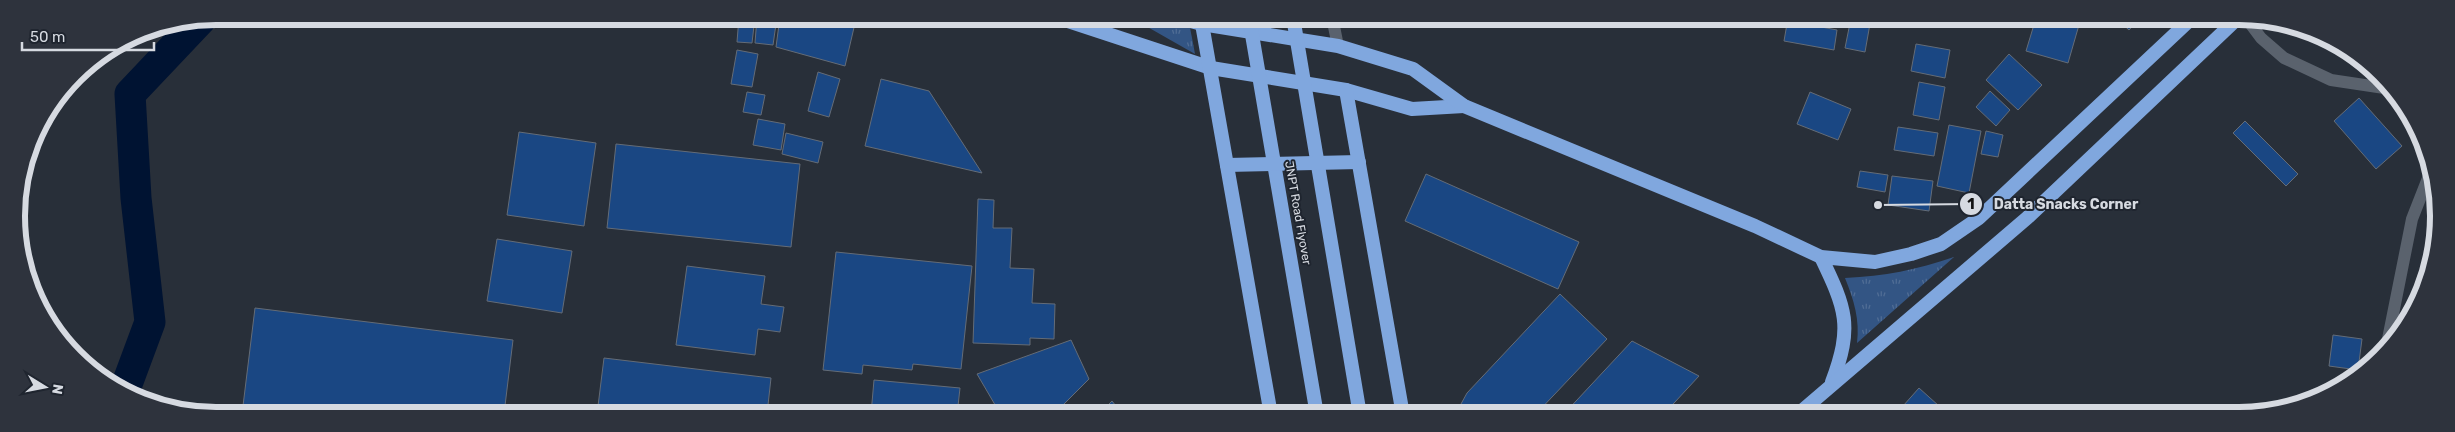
<svg xmlns="http://www.w3.org/2000/svg" width="2455" height="432" font-family="Rubik,sans-serif">
	<defs>
		<pattern id="grass-tufts" width="24" height="20" patternUnits="userSpaceOnUse" patternTransform="scale(1.25)"><rect width="24" height="20" fill="#335584"/><path d="M3 7l-1-3M5 7V3M7 7l1-3M15 17l-1-3M17 17v-4M19 17l1-3" fill="none" stroke="#506d95"/></pattern>
	</defs>
	<rect width="100%" height="100%" fill="#282f39"/>
	<g fill="url(#grass-tufts)">
		<polygon points="1130,17 1188,17 1195,54"/>
		<path d="M1954 257 1857 343C1860 320 1854 300 1845 278 1885 276 1916 270 1954 257Z"/>
	</g>
	<g fill="none" stroke-linecap="round" stroke-linejoin="round">
		<polyline stroke="#001332" stroke-width="31" points="124,392 150,322 136,198 130,94 201,19"/>
	</g>
	<g fill="#1a4783" stroke="#646c77">
		<polygon points="739,17 755,17 752,43 737,42"/>
		<polygon points="757,17 777,17 773,45 755,43"/>
		<polygon points="780,17 850,17 856,19 845,66 776,47"/>
		<polygon points="1788,18 1812,18 1811,25 1837,30 1834,50 1784,41"/>
		<polygon points="1851,18 1871,18 1865,52 1845,48"/>
		<polygon points="2036,18 2081,18 2068,63 2026,51"/>
		<polygon points="2116,18 2140,18 2129,30"/>
		<polygon points="1916,44 1950,50 1945,78 1911,71"/>
		<polygon points="737,50 758,54 752,87 731,84"/>
		<polygon points="2009,54 2042,85 2018,110 1986,80"/>
		<polygon points="818,72 840,79 829,117 808,111"/>
		<polygon points="881,79 929,91 982,173 865,146"/>
		<polygon points="1919,82 1945,87 1939,120 1913,115"/>
		<polygon points="1990,91 2010,110 1996,126 1976,107"/>
		<polygon points="747,92 765,95 761,115 743,112"/>
		<polygon points="1810,92 1851,109 1838,140 1797,124"/>
		<polygon points="2359,98 2402,146 2376,169 2334,121"/>
		<polygon points="758,119 785,124 781,150 753,145"/>
		<polygon points="2245,121 2298,174 2286,186 2233,133"/>
		<polygon points="1949,125 1981,131 1969,193 1937,186"/>
		<polygon points="1898,127 1938,133 1934,156 1894,150"/>
		<polygon points="1986,131 2003,135 1998,157 1981,154"/>
		<polygon points="519,132 596,143 584,226 507,215"/>
		<polygon points="786,133 823,142 818,163 782,154"/>
		<polygon points="616,144 800,164 791,247 607,228"/>
		<polygon points="1860,171 1888,175 1885,192 1857,187"/>
		<polygon points="1426,174 1579,242 1558,289 1405,221"/>
		<polygon points="1892,176 1933,181 1929,211 1888,205"/>
		<polygon points="978,199 994,200 993,228 1012,228 1010,268 1034,269 1032,303 1055,304 1054,339 1030,338 1030,345 973,343"/>
		<polygon points="497,239 572,251 562,313 487,301"/>
		<polygon points="836,252 972,266 961,369 913,364 912,370 863,365 862,374 823,370"/>
		<polygon points="687,266 765,276 761,304 784,307 780,332 758,329 755,355 676,345"/>
		<polygon points="1560,294 1607,339 1535,415 1455,415 1467,393"/>
		<polygon points="255,308 513,340 504,414 242,414"/>
		<polygon points="2333,335 2362,339 2358,370 2329,366"/>
		<polygon points="1071,340 1089,379 1053,415 1001,415 977,374"/>
		<polygon points="1632,341 1699,376 1663,415 1563,415"/>
		<polygon points="604,358 771,378 767,414 597,414"/>
		<polygon points="874,380 960,388 957,415 871,414"/>
		<polygon points="1919,388 1949,415 1895,415"/>
		<polygon points="1112,401 1123,415 1098,415"/>
	</g>
	<g fill="none" stroke-linecap="round" stroke-linejoin="round">
		<g stroke="#5a626d" stroke-width="12">
			<polyline points="2246,18 2261,38 2284,58 2331,80 2391,89"/>
			<polyline points="2386,349 2412,219 2432,168"/>
		</g>
		<polyline stroke="#5a626d" stroke-width="12" points="1332,17 1338,46"/>
		<g stroke="#80a7de" stroke-width="14">
			<polyline points="1056,17 1211,68 1346,90 1412,109 1464,106"/>
			<polyline points="1175,17 1202,24 1338,46 1413,69 1464,106 1755,226 1821,257 1875,262 1911,254 1941,244 1979,218 2192,18"/>
			<polyline points="1249,17 1317,415"/>
			<polyline points="1293,17 1360,415"/>
			<polyline points="1202,24 1271,415"/>
			<polyline points="1346,90 1403,415"/>
			<polyline points="1227,165 1359,162"/>
			<path d="M1821 257C1846 309 1853 326 1832 382"/>
			<polyline points="1797,415 2027,218 2238,18"/>
		</g>
	</g>
	<g text-anchor="middle" stroke-width="4" stroke-linejoin="round" paint-order="stroke">
		<g font-size="12" fill="#d6dae1" stroke="#1f252f">
			<text transform="translate(1298 213) rotate(80)" y="4">JNPT Road Flyover</text>
		</g>
	</g>
	<path d="M0 0H2455V432H0ZM216 25H2239A191 191 0 0 1 2430 216V216A191 191 0 0 1 2239 407H216A191 191 0 0 1 25 216V216A191 191 0 0 1 216 25Z" fill="#2e333d" fill-rule="evenodd"/>
	<path fill="none" stroke="#d6dae1" stroke-width="6" d="M216 25H2239A191 191 0 0 1 2430 216V216A191 191 0 0 1 2239 407H216A191 191 0 0 1 25 216V216A191 191 0 0 1 216 25Z"/>
	<path fill="none" stroke="#d6dae1" stroke-width="2" d="M1878 205L1971 204"/>
	<g fill="#d6dae1" stroke="#1f252f" stroke-width="2">
		<circle cx="1878" cy="205" r="5"/>
		<circle cx="1971" cy="204" r="12"/>
	</g>
	<g font-size="15" text-anchor="middle" font-weight="bold" fill="#111">
		<text x="1971" y="209">1</text>
	</g>
	<g font-size="14" text-anchor="middle" font-weight="bold" fill="#d6dae1" stroke="#1f252f" stroke-width="4" stroke-linejoin="round" paint-order="stroke">
		<text x="2066" y="209">Datta Snacks Corner</text>
	</g>
	<g transform="translate(45 387) rotate(100)" stroke="#1f252f" stroke-width="4" paint-order="stroke">
	<path d="M0-4L9 19L0 12L-9 19Z" fill="#d6dae1"/>
	<text y="-8" font-size="14" font-weight="bold" text-anchor="middle" fill="#d6dae1">N</text>
	</g>
	<path d="M22 42v8h132v-8" fill="none" stroke="#d6dae1" stroke-width="2.5"/>
	<text x="30" y="42" font-size="15" fill="#d6dae1" stroke="#1f252f" stroke-width="4" paint-order="stroke">50 m</text>
</svg>
